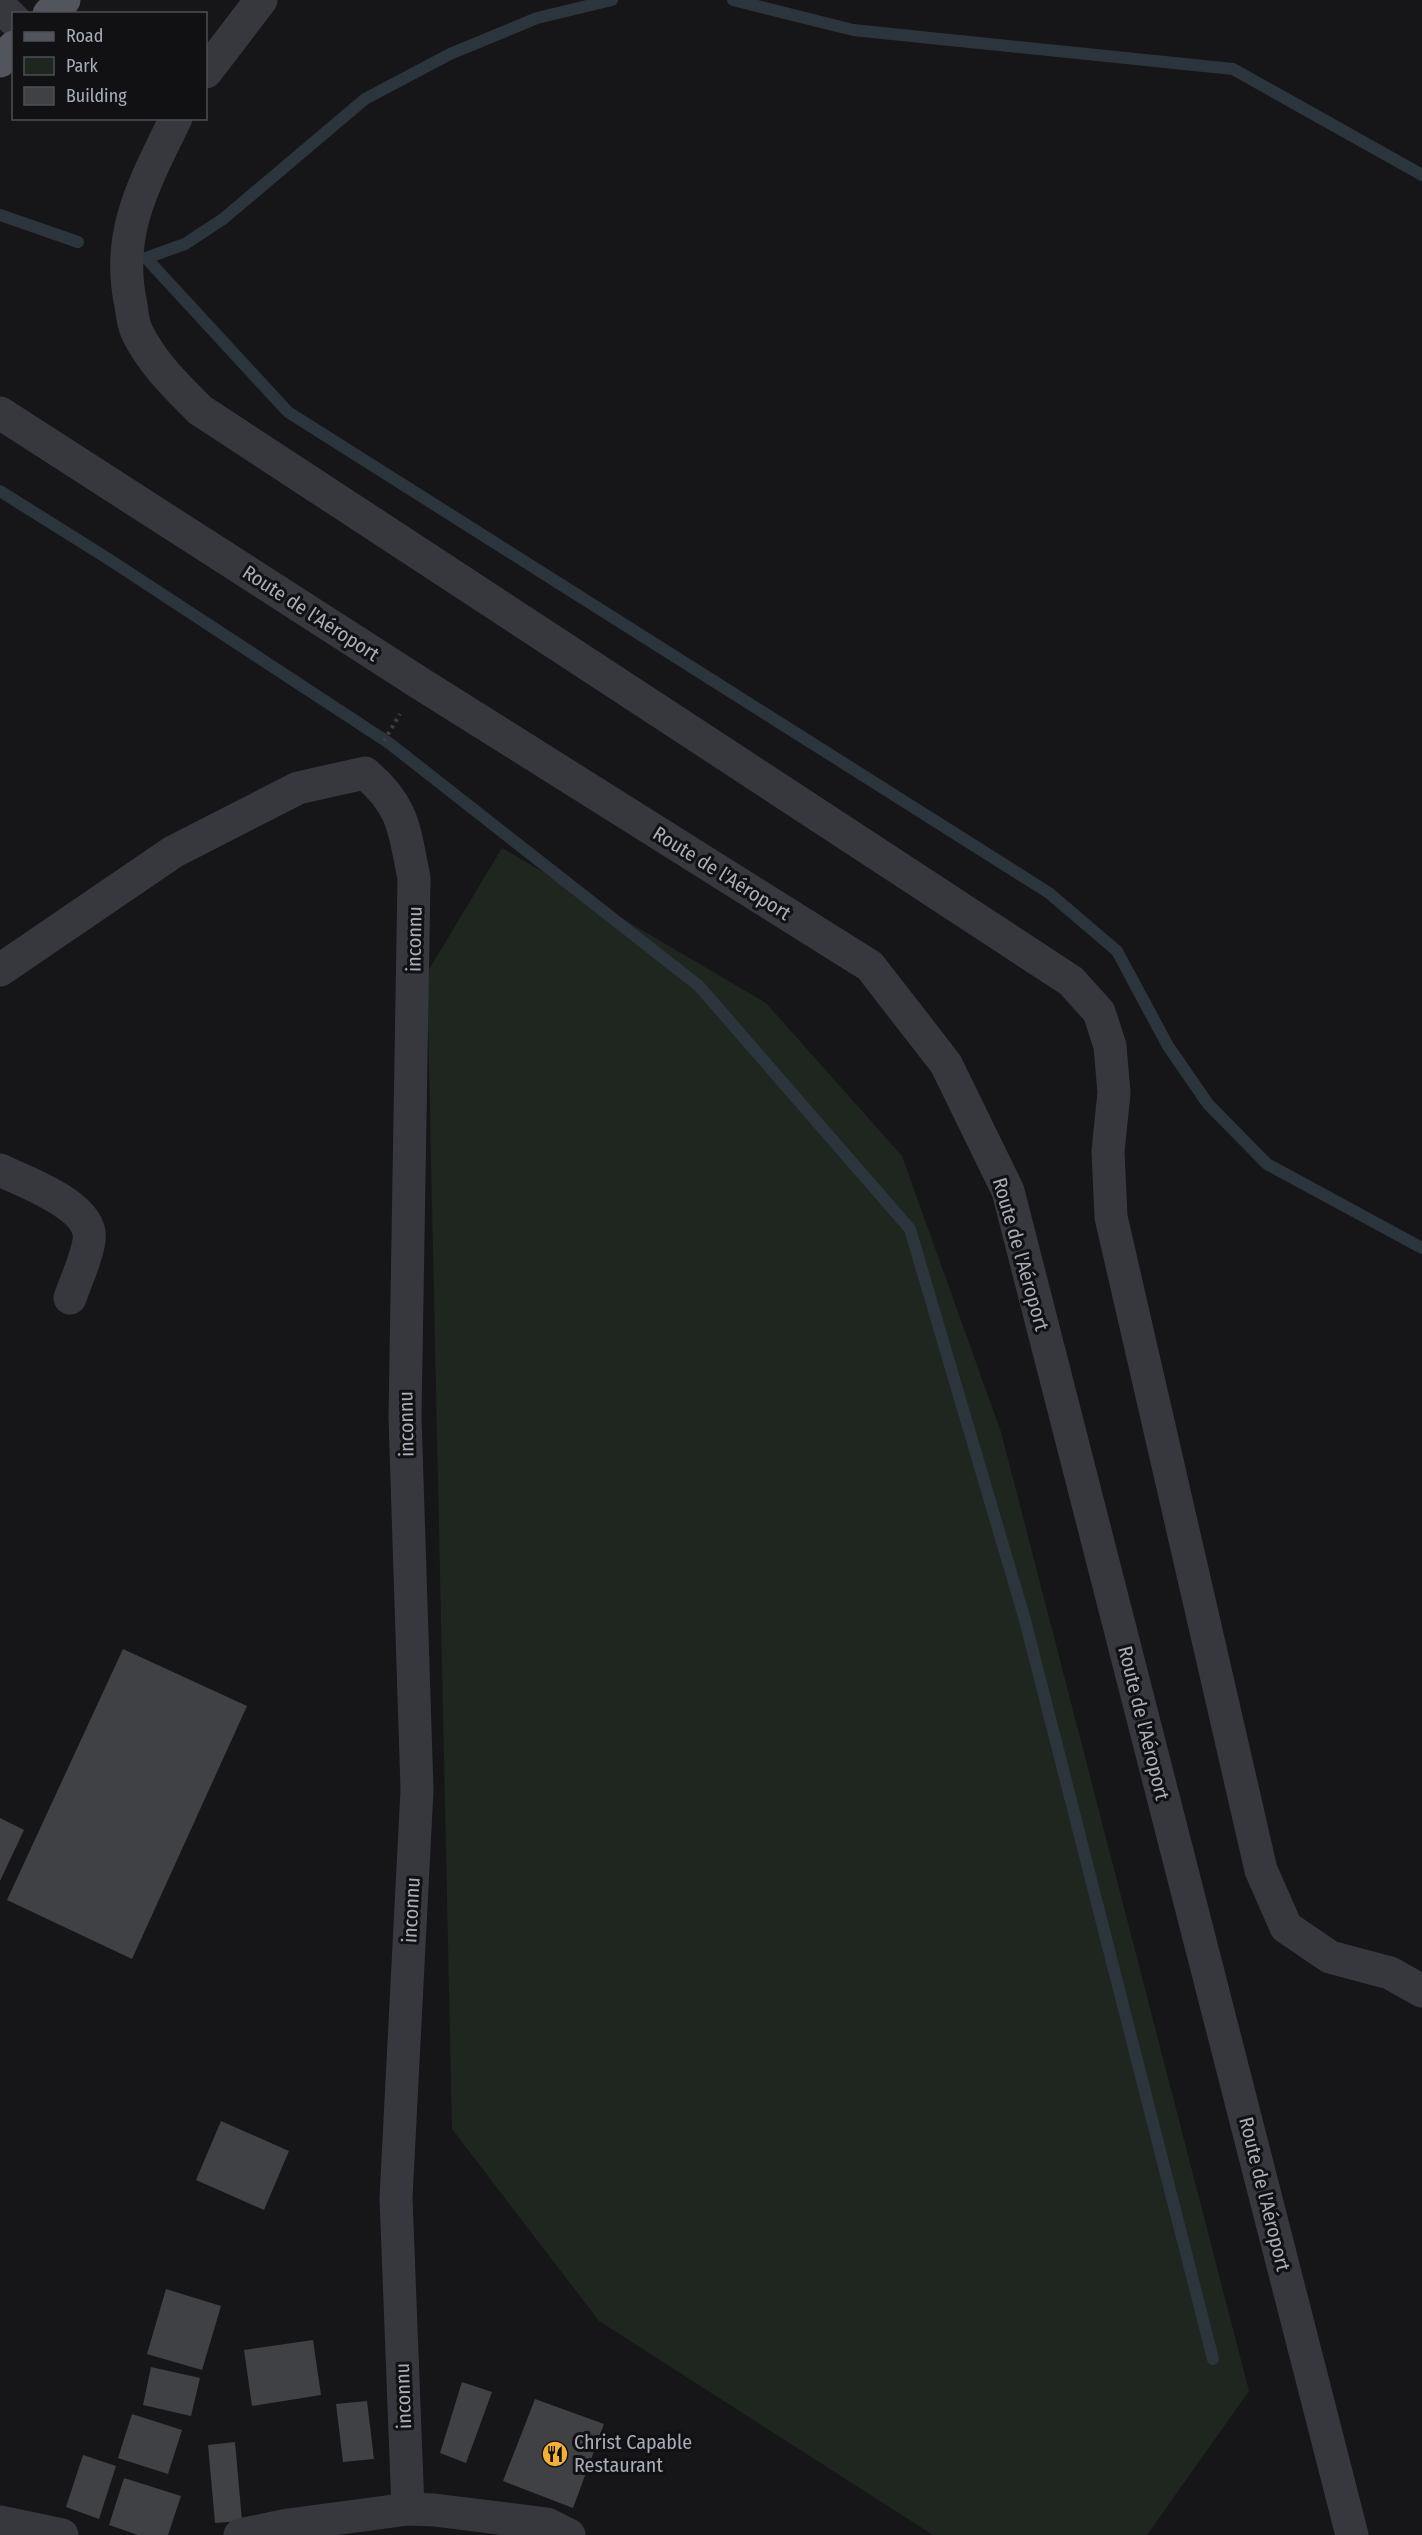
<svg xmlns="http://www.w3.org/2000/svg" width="1422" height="2535" font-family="'Fira Sans Condensed',sans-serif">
	<rect width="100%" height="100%" fill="#161618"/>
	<polygon fill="#1e261f" points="502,848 766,1003 902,1156 1001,1432 1249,2391 1147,2535 933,2535 599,2321 452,2129 427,973"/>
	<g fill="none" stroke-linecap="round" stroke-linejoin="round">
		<g stroke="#2c353c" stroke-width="12">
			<polyline points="612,0 537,18 450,54 365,99 223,219 185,244 146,258 288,412 1049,893 1117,951 1168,1046 1208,1104 1267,1164 1422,1248"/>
			<polyline points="733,0 853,30 1233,69 1422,175"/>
			<polyline points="0,215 78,242"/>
			<polyline points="0,491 110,560 389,743 699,986 910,1229 1025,1620 1213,2359"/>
		</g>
	</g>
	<g fill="#404145">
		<polygon points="123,1649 247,1706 132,1959 7,1900"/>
		<polygon points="0,1818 24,1830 0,1881"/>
		<polygon points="221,2121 289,2151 264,2210 196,2180"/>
		<polygon points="166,2289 221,2306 202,2370 147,2354"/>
		<polygon points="313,2340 321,2395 252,2406 244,2350"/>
		<polygon points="151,2367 200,2378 191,2416 143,2405"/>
		<polygon points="462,2382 492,2392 466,2463 440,2453"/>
		<polygon points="535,2399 604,2424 573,2508 503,2481"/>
		<polygon points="367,2401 374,2459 343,2462 336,2404"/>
		<polygon points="132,2414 182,2430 168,2474 118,2458"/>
		<polygon points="235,2442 242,2521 215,2523 208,2445"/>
		<polygon points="83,2455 116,2466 99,2519 66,2507"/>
		<polygon points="124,2478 181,2496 168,2535 138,2535 109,2525"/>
	</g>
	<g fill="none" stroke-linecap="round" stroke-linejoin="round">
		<polyline stroke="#3d3f44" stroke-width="4" stroke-dasharray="3 4.5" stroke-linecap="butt" points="384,741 400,714"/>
		<g stroke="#37383d" stroke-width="33">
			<polyline points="0,6 14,20"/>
			<polyline points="206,72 261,0"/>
			<path d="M176 118C145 182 115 233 131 305 132 314 133 324 137 332 152 363 176 386 200 410L1071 981 1099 1012 1110 1046 1114 1093 1108 1151 1111 1217 1261 1870 1286 1927 1330 1957 1390 1973 1422 1991"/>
			<polyline points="0,413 418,682 870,966 946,1064 1008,1191 1352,2535"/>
			<path d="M0 970 173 852 298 788 365 773C405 807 404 830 414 878L405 1417 417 1790 396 2198 408 2509"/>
			<path d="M0 1170C25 1182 95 1206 89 1241 86 1260 76 1280 70 1298"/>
			<polyline points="0,2522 62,2535"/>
			<polyline points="240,2535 288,2525 408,2509 434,2510 547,2524 569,2535"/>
		</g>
		<g stroke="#53555c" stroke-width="33">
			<polyline points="49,14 64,0"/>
			<polyline points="0,61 14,47"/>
		</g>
	</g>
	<defs>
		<g id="restaurant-disc" transform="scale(1.35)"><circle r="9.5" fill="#f2b134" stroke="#111113"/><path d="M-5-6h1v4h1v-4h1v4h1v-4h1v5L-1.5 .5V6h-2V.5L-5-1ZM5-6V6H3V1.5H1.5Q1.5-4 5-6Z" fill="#111"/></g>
	</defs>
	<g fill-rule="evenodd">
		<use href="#restaurant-disc" x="555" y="2454"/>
	</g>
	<g text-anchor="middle" stroke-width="6" stroke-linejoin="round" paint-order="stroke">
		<g font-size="20" fill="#a8adb8" stroke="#111113">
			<text transform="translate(311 613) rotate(33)" y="7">Route de l'Aéroport</text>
			<text transform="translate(722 873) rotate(32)" y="7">Route de l'Aéroport</text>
			<text transform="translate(414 939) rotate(-89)" y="7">inconnu</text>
			<text transform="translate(1021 1254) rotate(74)" y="7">Route de l'Aéroport</text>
			<text transform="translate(406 1424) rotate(-91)" y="7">inconnu</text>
			<text transform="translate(1144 1723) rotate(76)" y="7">Route de l'Aéroport</text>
			<text transform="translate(411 1910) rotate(-87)" y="7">inconnu</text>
			<text transform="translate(1265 2194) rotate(76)" y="7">Route de l'Aéroport</text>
			<text transform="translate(403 2396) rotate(-92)" y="7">inconnu</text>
		</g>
		<g font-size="20" fill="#a8adb8" stroke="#111113" text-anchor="start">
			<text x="574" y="2449">Christ Capable<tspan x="574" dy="23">Restaurant</tspan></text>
		</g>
	</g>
	<rect x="12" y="12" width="195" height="108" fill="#111113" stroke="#4d4f55" stroke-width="1.5"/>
	<rect x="24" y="32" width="30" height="9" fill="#53555c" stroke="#4d4f55" stroke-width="1.5"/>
	<text x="66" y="42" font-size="18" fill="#a8adb8">Road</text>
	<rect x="24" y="57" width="30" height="18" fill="#1e261f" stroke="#4d4f55" stroke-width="1.5"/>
	<text x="66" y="72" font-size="18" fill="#a8adb8">Park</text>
	<rect x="24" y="87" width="30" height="18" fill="#404145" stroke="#4d4f55" stroke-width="1.5"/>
	<text x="66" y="102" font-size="18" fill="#a8adb8">Building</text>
</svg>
